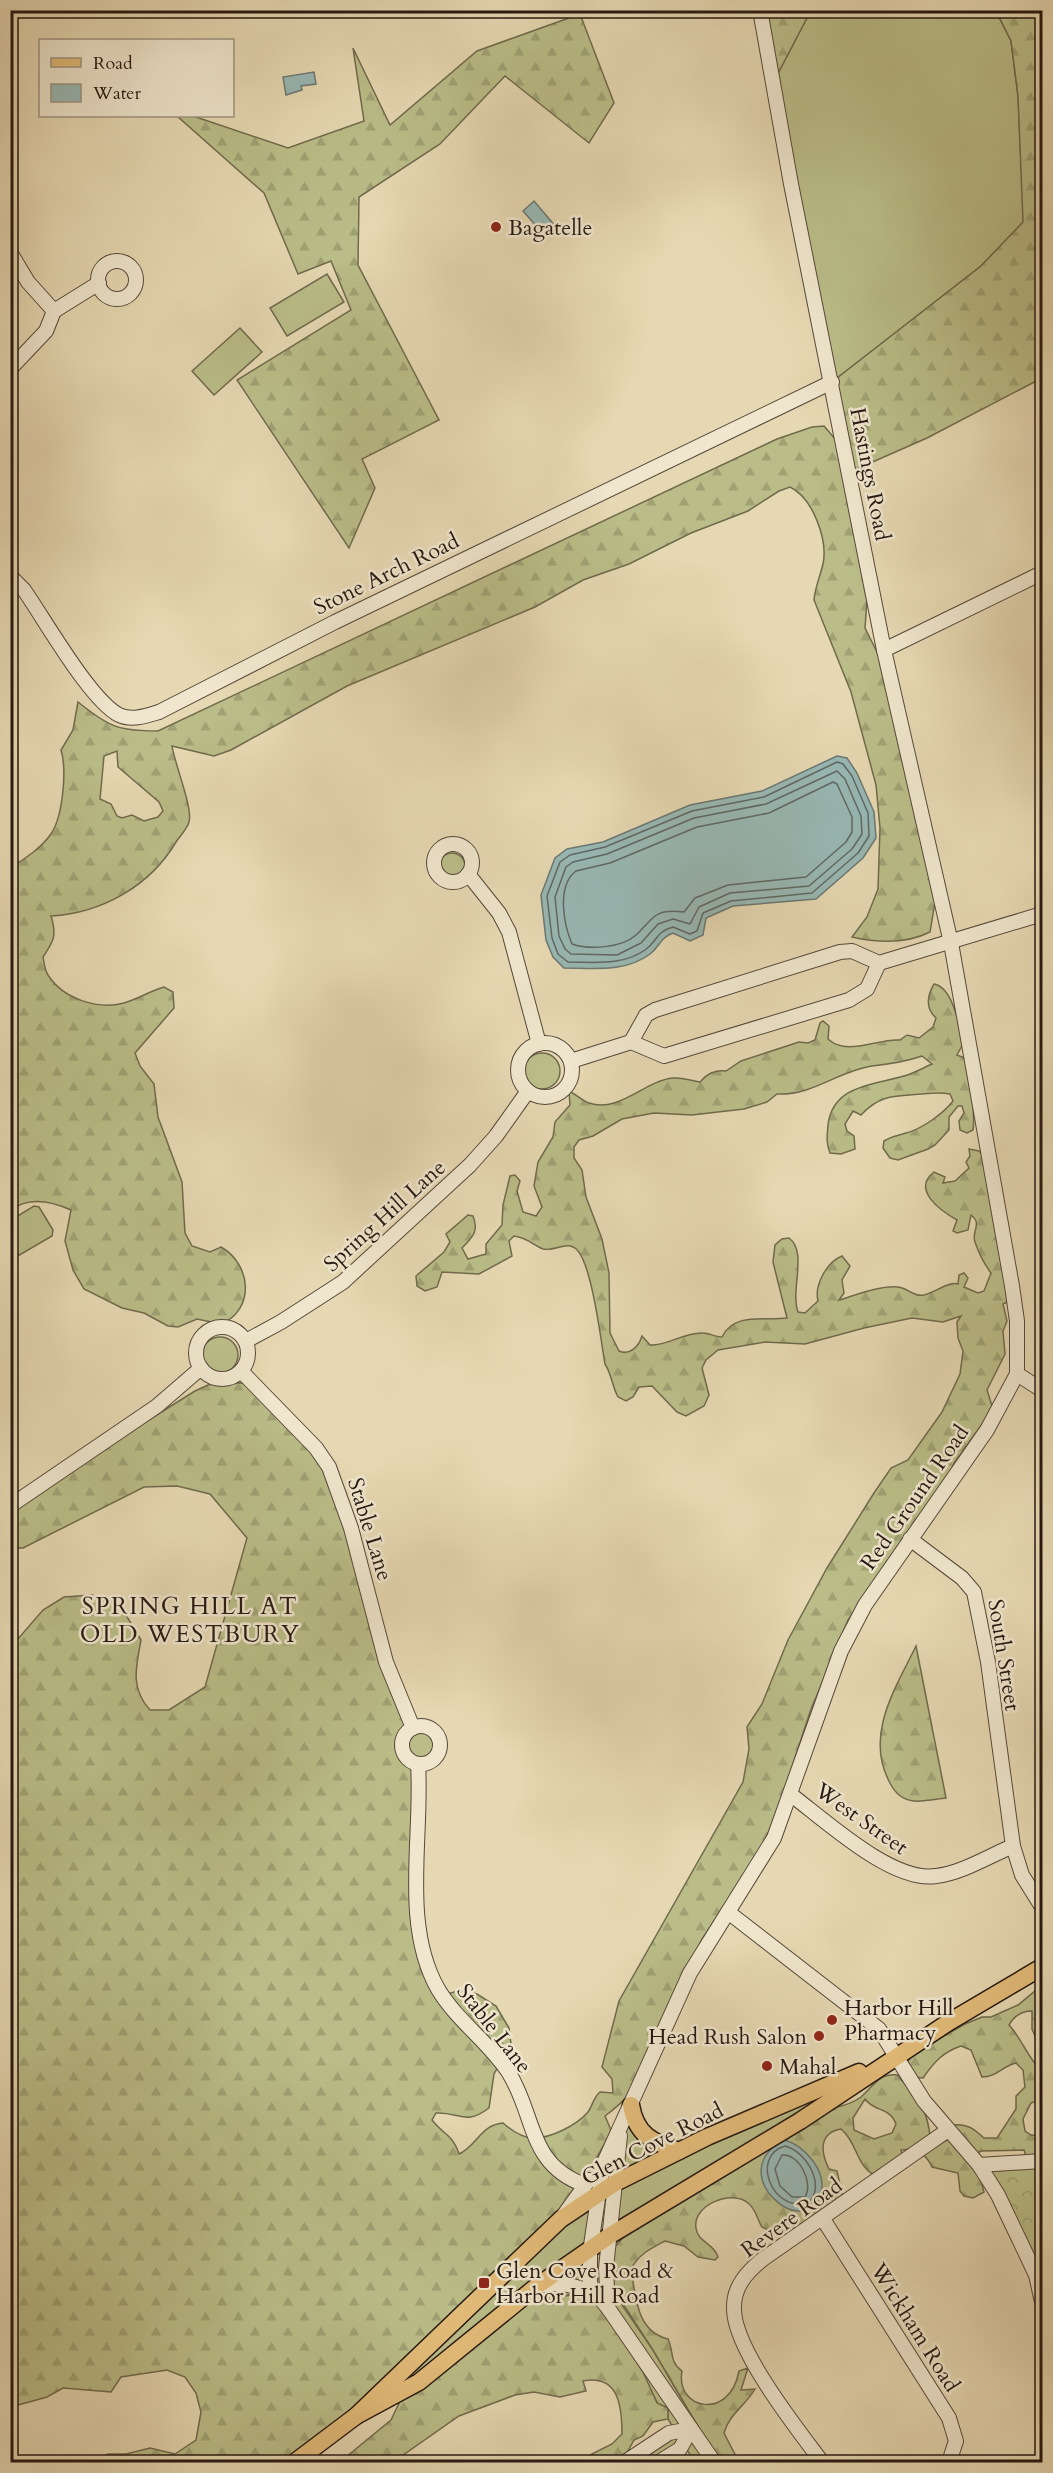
<svg xmlns="http://www.w3.org/2000/svg" width="1053" height="2473" font-family="Cardo,serif">
	<defs>
		<pattern id="forest-firs" width="22" height="20" patternUnits="userSpaceOnUse" patternTransform="scale(1.5)"><rect width="22" height="20" fill="#babd88"/><path d="M5 1l3.5 6h-7zM16 11l3.5 6h-7z" fill="#a0a274"/></pattern>
		<pattern id="park-crowns" width="20" height="18" patternUnits="userSpaceOnUse" patternTransform="scale(1.5)"><rect width="20" height="18" fill="#babd88"/><path d="M2 6a3 3 0 1 1 6 0M12 15a3 3 0 1 1 6 0" fill="none" stroke="#a0a274"/></pattern>
	</defs>
	<rect width="100%" height="100%" fill="#e6d8b2"/>
	<filter id="stains"><feTurbulence type="fractalNoise" baseFrequency=".00333" numOctaves="4"/><feColorMatrix values="0 0 0 0 .2 0 0 0 0 .09 0 0 0 0 .02 0 0 0 .5 -.17"/></filter>
	<radialGradient id="worn" r=".72"><stop offset=".6" stop-color="#630" stop-opacity="0"/><stop offset="1" stop-color="#630" stop-opacity=".3"/></radialGradient>
	<g fill="#babd88" stroke="#706a4d" stroke-width="1.5">
		<polygon points="821,11 996,11 1011,41 1018,96 1024,222 981,266 832,382 773,83 808,16"/>
		<polygon points="327,274 344,302 287,336 270,308"/>
		<polygon points="240,328 262,352 214,395 192,371"/>
		<circle cx="452" cy="866" r="13"/>
		<circle cx="542" cy="1071" r="18"/>
		<polygon points="34,1206 39,1207 53,1230 52,1236 11,1260 11,1220"/>
		<circle cx="220" cy="1355" r="18"/>
		<circle cx="420" cy="1745" r="15"/>
		<polygon points="896,2056 628,2232 622,2305 653,2350 719,2462 695,2462 683,2444 659,2462 625,2462 675,2431 668,2419 668,2408 658,2404 632,2354 606,2313 573,2293 565,2296 561,2290 419,2382 392,2379 597,2190 603,2165 634,2116 679,2151"/>
	</g>
	<g fill="url(#forest-firs)" stroke="#706a4d" stroke-width="1.5" fill-rule="evenodd">
		<polygon points="760,11 821,11 808,16 773,83"/>
		<polygon points="996,11 1042,11 1042,378 927,438 850,472 832,382 981,266 1023,222 1018,96 1011,41"/>
		<polygon points="580,14 614,103 589,143 505,76 440,144 359,197 358,265 439,420 362,459 375,488 349,548 237,380 351,310 331,261 298,274 264,193 177,116 193,116 288,148 364,121 353,48 390,125 477,51"/>
		<path d="M824 426 836 440 867 600 865 628 878 654 935 902 930 932C906 944 878 943 852 937L867 917 878 889 880 828 876 785 851 692 814 600C815 587 820 577 823 564 828 540 813 498 790 487L779 491 748 511 691 533 629 564 583 580 535 607 347 686 231 750 214 756 172 746C175 765 193 808 189 822 187 829 180 836 176 842 150 886 102 913 51 916 57 935 54 941 43 957 44 963 45 971 48 975 63 999 98 1010 124 1003 138 999 150 991 164 987L173 992 174 1008 135 1053 140 1066 154 1084 158 1117 182 1182 185 1233 192 1246 210 1252 221 1247C251 1264 256 1309 221 1324L197 1319 178 1327 168 1326 144 1313 122 1308 84 1289 73 1270 65 1241 71 1210C51 1201 29 1196 11 1210V867C24 860 42 847 51 834 63 816 67 770 61 750L73 730 78 702C109 727 118 731 158 731L777 439 812 427ZM117 751 118 767 159 802 163 811 158 817 144 821 132 815 122 818 117 816 111 804 100 799 104 756Z"/>
		<path d="M934 984C953 987 960 1028 963 1044L957 1055 967 1059C969 1077 976 1115 973 1130L967 1133 960 1130 959 1121 964 1113 962 1106H958L949 1117V1130L935 1145 928 1149 898 1160 890 1158 883 1148 884 1141C892 1136 897 1136 906 1133 922 1129 944 1113 953 1101L950 1094C939 1092 932 1093 922 1094 896 1096 880 1094 861 1115L853 1111 845 1124 847 1131 854 1136 855 1149 841 1154 830 1153C826 1143 827 1136 828 1125 833 1082 880 1085 910 1074 918 1071 925 1067 932 1064L922 1056C905 1062 890 1064 872 1066 838 1071 812 1096 777 1094L767 1102 744 1109 692 1115 654 1113 622 1119 593 1136 579 1140 574 1147V1158L582 1170 586 1197 602 1239 609 1273 610 1333 619 1351C630 1356 639 1346 642 1336L650 1345C668 1346 684 1332 703 1333 709 1333 715 1337 722 1337 734 1312 764 1321 787 1318L773 1262 775 1245 782 1239 789 1238C808 1252 790 1290 798 1312L805 1313 818 1301C814 1285 827 1262 842 1256L850 1266 842 1280 844 1293 839 1300C856 1295 881 1285 898 1287 908 1288 913 1297 924 1295 934 1293 949 1281 958 1284L959 1275 964 1273 968 1278 964 1287 978 1293 984 1291 991 1273C985 1265 978 1251 975 1242 971 1231 983 1224 971 1215L968 1230 957 1233 953 1231 957 1220C941 1211 911 1190 934 1172L945 1177 943 1183 955 1181 969 1168 966 1162 970 1156 969 1149 979 1151 986 1158 985 1173 990 1184 1011 1300 1003 1304 1007 1321 1003 1331 1005 1354 987 1390 993 1409 954 1463 947 1481 848 1620 810 1712 776 1816 759 1853 702 1939 641 2065C637 2089 624 2102 605 2116L611 2130C601 2157 580 2177 569 2204L295 2462H90L108 2454H126L150 2448 175 2454 196 2440 201 2412 196 2393 185 2377 167 2370 121 2377 111 2392 63 2388 47 2397 11 2407V1647L43 1610 64 1597 92 1595 120 1605 141 1640C136 1667 130 1688 150 1710H169L205 1687 247 1538 210 1494 177 1486 144 1487 23 1548H11V1506L195 1391 208 1385 231 1382 248 1384 323 1456 410 1730C398 1741 400 1756 414 1763L416 1896 433 1977 448 1994 460 1990 477 1994 496 2006 509 2028 511 2044 494 2074 489 2108C465 2126 461 2112 436 2113L432 2120C443 2135 452 2133 459 2154 477 2146 480 2125 503 2123 511 2130 521 2137 532 2138 550 2139 577 2125 588 2112 593 2105 593 2098 600 2092L613 2093 612 2079 602 2067 619 2001 743 1782 749 1749 747 1727 762 1704 788 1640 827 1568 874 1493 891 1468 908 1460 942 1412 960 1374 963 1351 958 1338 957 1322 961 1316 943 1322 912 1318 864 1328 805 1344 765 1342 718 1350 706 1360 702 1368 709 1395 704 1406 686 1416 677 1412 652 1386 639 1387 633 1397 626 1401 618 1397C612 1386 612 1375 605 1364 601 1341 592 1267 578 1251 568 1239 556 1252 543 1249 533 1245 528 1238 514 1236L509 1241 512 1256 479 1274 442 1272 437 1287 425 1291 417 1286 416 1276 444 1252 450 1242 446 1234 468 1215 473 1216C479 1231 473 1237 462 1248L468 1259 486 1254V1244L502 1225 503 1205 510 1176 515 1175 520 1181 517 1191 523 1212 536 1216 542 1207 534 1186 538 1162 553 1137 555 1122 570 1105 569 1091C576 1094 582 1101 589 1103 620 1113 644 1081 673 1078 683 1077 691 1081 700 1082 708 1073 715 1070 726 1071L741 1061 799 1042 808 1043 815 1040 820 1023 823 1021 829 1026 828 1039C847 1057 878 1038 900 1040L907 1035 919 1038 933 1027 936 1018C925 1008 927 996 934 984Z"/>
		<path d="M916 1646 946 1798C936 1799 924 1802 914 1801 902 1800 895 1793 890 1783 864 1736 895 1689 916 1646Z"/>
		<path d="M1042 1985V2052L1032 2029V2011C1021 2011 1014 2016 1009 2025 1023 2040 1027 2058 1042 2071V2099L1031 2103 1023 2119 1025 2131 1031 2135 1042 2136V2202L1024 2150 981 2151 974 2155 984 2192 973 2198 964 2196 960 2191 958 2173 932 2167C926 2154 915 2148 901 2150L906 2168C893 2162 883 2165 874 2175 856 2165 857 2142 841 2129 818 2133 821 2153 829 2169L837 2171 844 2203 786 2239 762 2227C757 2219 756 2209 748 2203 732 2189 692 2205 696 2228 698 2243 714 2243 718 2257L715 2260 698 2257 684 2246 665 2241C650 2249 639 2254 631 2269 636 2297 636 2331 668 2339 674 2351 669 2362 682 2371 675 2410 730 2421 739 2371L748 2368 741 2390 755 2389C746 2405 729 2414 724 2433L739 2462H719L653 2350 614 2290 611 2251 628 2232 833 2108C843 2106 853 2103 861 2097 874 2086 878 2073 898 2075 902 2083 908 2086 914 2093 924 2105 930 2126 930 2140L938 2145 947 2140V2133L953 2125C967 2123 974 2129 984 2138H997L1016 2109V2096L1025 2087 1023 2070 1016 2063C1002 2066 997 2077 982 2077L971 2050 961 2046C943 2052 934 2062 923 2078L914 2077 908 2061 914 2053 965 2024 982 2017H991L1018 2005ZM865 2099C874 2112 890 2107 896 2124L892 2133 874 2139 854 2130 853 2118Z"/>
		<path d="M561 2290 565 2296 585 2293 606 2313 643 2372 657 2403 668 2408V2419L653 2422 643 2436 634 2440 624 2458 613 2462H590V2455L612 2444 622 2434C622 2407 619 2374 583 2381L586 2391 560 2397 534 2392 515 2395 459 2416 393 2462H340L391 2420 403 2395 537 2291Z"/>
	</g>
	<polygon fill="url(#park-crowns)" stroke="#706a4d" stroke-width="1.5" points="1042,2161 1042,2260 1036,2275 979,2165"/>
	<g fill="#98b8b4" stroke="#6a7873" stroke-width="1.5">
		<polygon points="314,72 316,84 301,86 302,90 286,95 283,77"/>
		<polygon points="534,201 556,227 545,236 523,211"/>
		<path d="M837 756 847 758 857 773 874 812 876 838 863 858 816 899 733 906 706 918 703 935 690 941 673 933C660 938 660 946 650 954 625 973 593 968 564 968L553 957 546 940 541 895 555 858 567 849 603 842 690 805 762 791Z"/>
		<path d="M784 2140C805 2145 829 2173 820 2196 804 2242 722 2173 784 2140Z"/>
	</g>
	<g fill="none" stroke-linecap="round" stroke-linejoin="round">
		<g stroke="#5f6863" stroke-width="1.5">
			<path d="M837 762 843 764 852 776 868 813 869 836 858 853 812 893 731 901 703 913 697 931 690 934 673 927C655 932 658 941 645 950 622 966 595 962 568 962L558 954 552 938 547 896 560 862 570 855 605 847 692 811 764 797Z"/>
			<polygon points="837,771 845,779 861,816 862,834 852,849 809,886 730,893 699,907 690,924 673,919 658,924 641,943 617,955 571,954 565,949 559,936 555,897 566,867 573,862 607,854 694,818 766,804"/>
			<path d="M833 782 837 784 852 817V832L846 842 806 877 728 885 695 898 684 912C654 908 654 918 636 935 622 948 589 950 572 944 564 925 556 886 576 871L610 863 697 827 769 813Z"/>
			<path d="M785 2146C806 2151 827 2186 808 2203 772 2213 750 2156 785 2146Z"/>
			<path d="M782 2155C799 2153 814 2183 805 2197H792L780 2186 775 2169Z"/>
		</g>
		<g stroke="#56483a" stroke-width="16">
			<g id="minor">
				<polyline points="10,168 10,170"/>
				<polyline points="10,252 28,282 54,311"/>
				<circle cx="117" cy="280" r="19"/>
				<polyline points="10,369 46,331 54,311 99,283"/>
				<path d="M10 576 24 590C45 620 90 700 119 715 132 721 146 716 159 712L335 622 832 382"/>
				<polyline points="884,650 1042,573"/>
				<circle cx="453" cy="863" r="19"/>
				<polyline points="468,874 499,913 509,932 539,1044"/>
				<polyline points="631,1042 646,1015 655,1010 840,952 852,951 879,963 1042,914"/>
				<circle cx="545" cy="1070" r="27"/>
				<polyline points="571,1061 631,1042 664,1056 849,1000 867,989 879,963"/>
				<circle cx="222" cy="1353" r="26"/>
				<polyline points="246,1341 281,1322 343,1282 470,1165 496,1136 528,1091"/>
				<polyline points="241,1371 316,1448 329,1467 351,1528 386,1662 413,1728"/>
				<polyline points="1017,1374 1042,1390"/>
				<polyline points="10,1506 157,1406 201,1368"/>
				<polyline points="910,1539 962,1578 974,1592 988,1662 1013,1846 1022,1875 1042,1907"/>
				<circle cx="421" cy="1745" r="19"/>
				<path d="M418 1764C423 1836 401 1924 438 1989 457 2021 489 2042 509 2073 536 2117 528 2165 585 2185"/>
				<path d="M790 1794C825 1820 892 1883 936 1876 962 1873 989 1856 1013 1846"/>
				<polyline points="728,1912 879,2029 924,2101 979,2165 998,2195 1036,2275 1042,2302"/>
				<polyline points="979,2165 1042,2161"/>
				<polyline points="563,2216 589,2180"/>
				<polyline points="823,2219 949,2418 956,2441 949,2462"/>
				<path d="M539 2286C561 2282 576 2284 595 2296"/>
				<polyline points="608,2308 606,2268 620,2136"/>
				<polyline points="625,2462 669,2433 691,2429"/>
				<polyline points="659,2462 680,2449 691,2429"/>
				<polyline points="714,2462 608,2308 590,2286 590,2252 603,2165 690,1973 774,1838 841,1651 865,1605 987,1430 1017,1374 1017,1321 1012,1286 951,943 884,650 791,184 760,10"/>
				<path d="M822 2462C797 2429 734 2349 734 2309 733 2287 747 2272 763 2259L948 2130"/>
			</g>
		</g>
		<g stroke="#261812" stroke-width="19">
			<g id="major">
				<path d="M631 2105C636 2135 652 2142 679 2151"/>
				<polyline points="356,2416 419,2382 537,2286 609,2236 800,2121 949,2022 1042,1967"/>
				<polyline points="295,2462 356,2416 561,2219 615,2183 707,2137 859,2072"/>
			</g>
		</g>
		<use href="#minor" stroke="#efe6cd" stroke-width="14"/>
		<use href="#major" stroke="#e3bc79" stroke-width="16"/>
	</g>
	<g fill="#8f2418" stroke="#efe6cd" stroke-width="2">
		<circle cx="496" cy="227" r="6"/>
		<circle cx="832" cy="2020" r="6"/>
		<circle cx="819" cy="2036" r="6"/>
		<circle cx="767" cy="2066" r="6"/>
		<rect x="478" y="2277" width="12" height="12" rx="3"/>
	</g>
	<g text-anchor="middle" stroke-width="5" stroke-linejoin="round" paint-order="stroke">
		<g font-size="22" fill="#261812" stroke="#efe6cd" text-anchor="start">
			<text x="508" y="235">Bagatelle</text>
			<text x="844" y="2015">Harbor Hill<tspan x="844" dy="25">Pharmacy</tspan></text>
			<text x="807" y="2044" text-anchor="end">Head Rush Salon</text>
			<text x="779" y="2074">Mahal</text>
			<text x="496" y="2278">Glen Cove Road &amp;<tspan x="496" dy="25">Harbor Hill Road</tspan></text>
		</g>
		<g font-size="22" fill="#261812" stroke="#efe6cd">
			<text transform="translate(871 474) rotate(79)" y="8">Hastings Road</text>
			<text transform="translate(386 573) rotate(-26)" y="8">Stone Arch Road</text>
			<text transform="translate(384 1215) rotate(-42)" y="8">Spring Hill Lane</text>
			<text transform="translate(914 1497) rotate(-55)" y="8">Red Ground Road</text>
			<text transform="translate(371 1529) rotate(73)" y="8">Stable Lane</text>
			<text transform="translate(1005 1655) rotate(81)" y="8">South Street</text>
			<text transform="translate(862 1818) rotate(35)" y="8">West Street</text>
			<text transform="translate(495 2028) rotate(52)" y="8">Stable Lane</text>
			<text transform="translate(652 2143) rotate(-27)" y="8">Glen Cove Road</text>
			<text transform="translate(791 2217) rotate(-36)" y="8">Revere Road</text>
			<text transform="translate(916 2327) rotate(58)" y="8">Wickham Road</text>
		</g>
		<g font-size="24" letter-spacing="1.5" fill="#261812" stroke="#efe6cd">
			<text x="190" y="1614">SPRING HILL AT<tspan x="190" dy="28">OLD WESTBURY</tspan></text>
		</g>
	</g>
	<rect width="1053" height="2473" fill="none" stroke="#e6d8b2" stroke-width="36"/>
	<rect x="12" y="12" width="1029" height="2449" fill="none" stroke="#261812" stroke-width="3"/>
	<rect x="18" y="18" width="1017" height="2437" fill="none" stroke="#261812" stroke-width="1.5"/>
	<rect x="39" y="39" width="195" height="78" fill="#efe6cd" stroke="#9f9482" stroke-width="1.5"/>
	<rect x="51" y="58" width="30" height="9" fill="#e3bc79" stroke="#9f9482" stroke-width="1.5"/>
	<text x="93" y="69" font-size="18" fill="#261812">Road</text>
	<rect x="51" y="84" width="30" height="18" fill="#98b8b4" stroke="#9f9482" stroke-width="1.5"/>
	<text x="93" y="99" font-size="18" fill="#261812">Water</text>
	<rect width="100%" height="100%" filter="url(#stains)"/>
	<rect width="100%" height="100%" fill="url(#worn)"/>
</svg>
